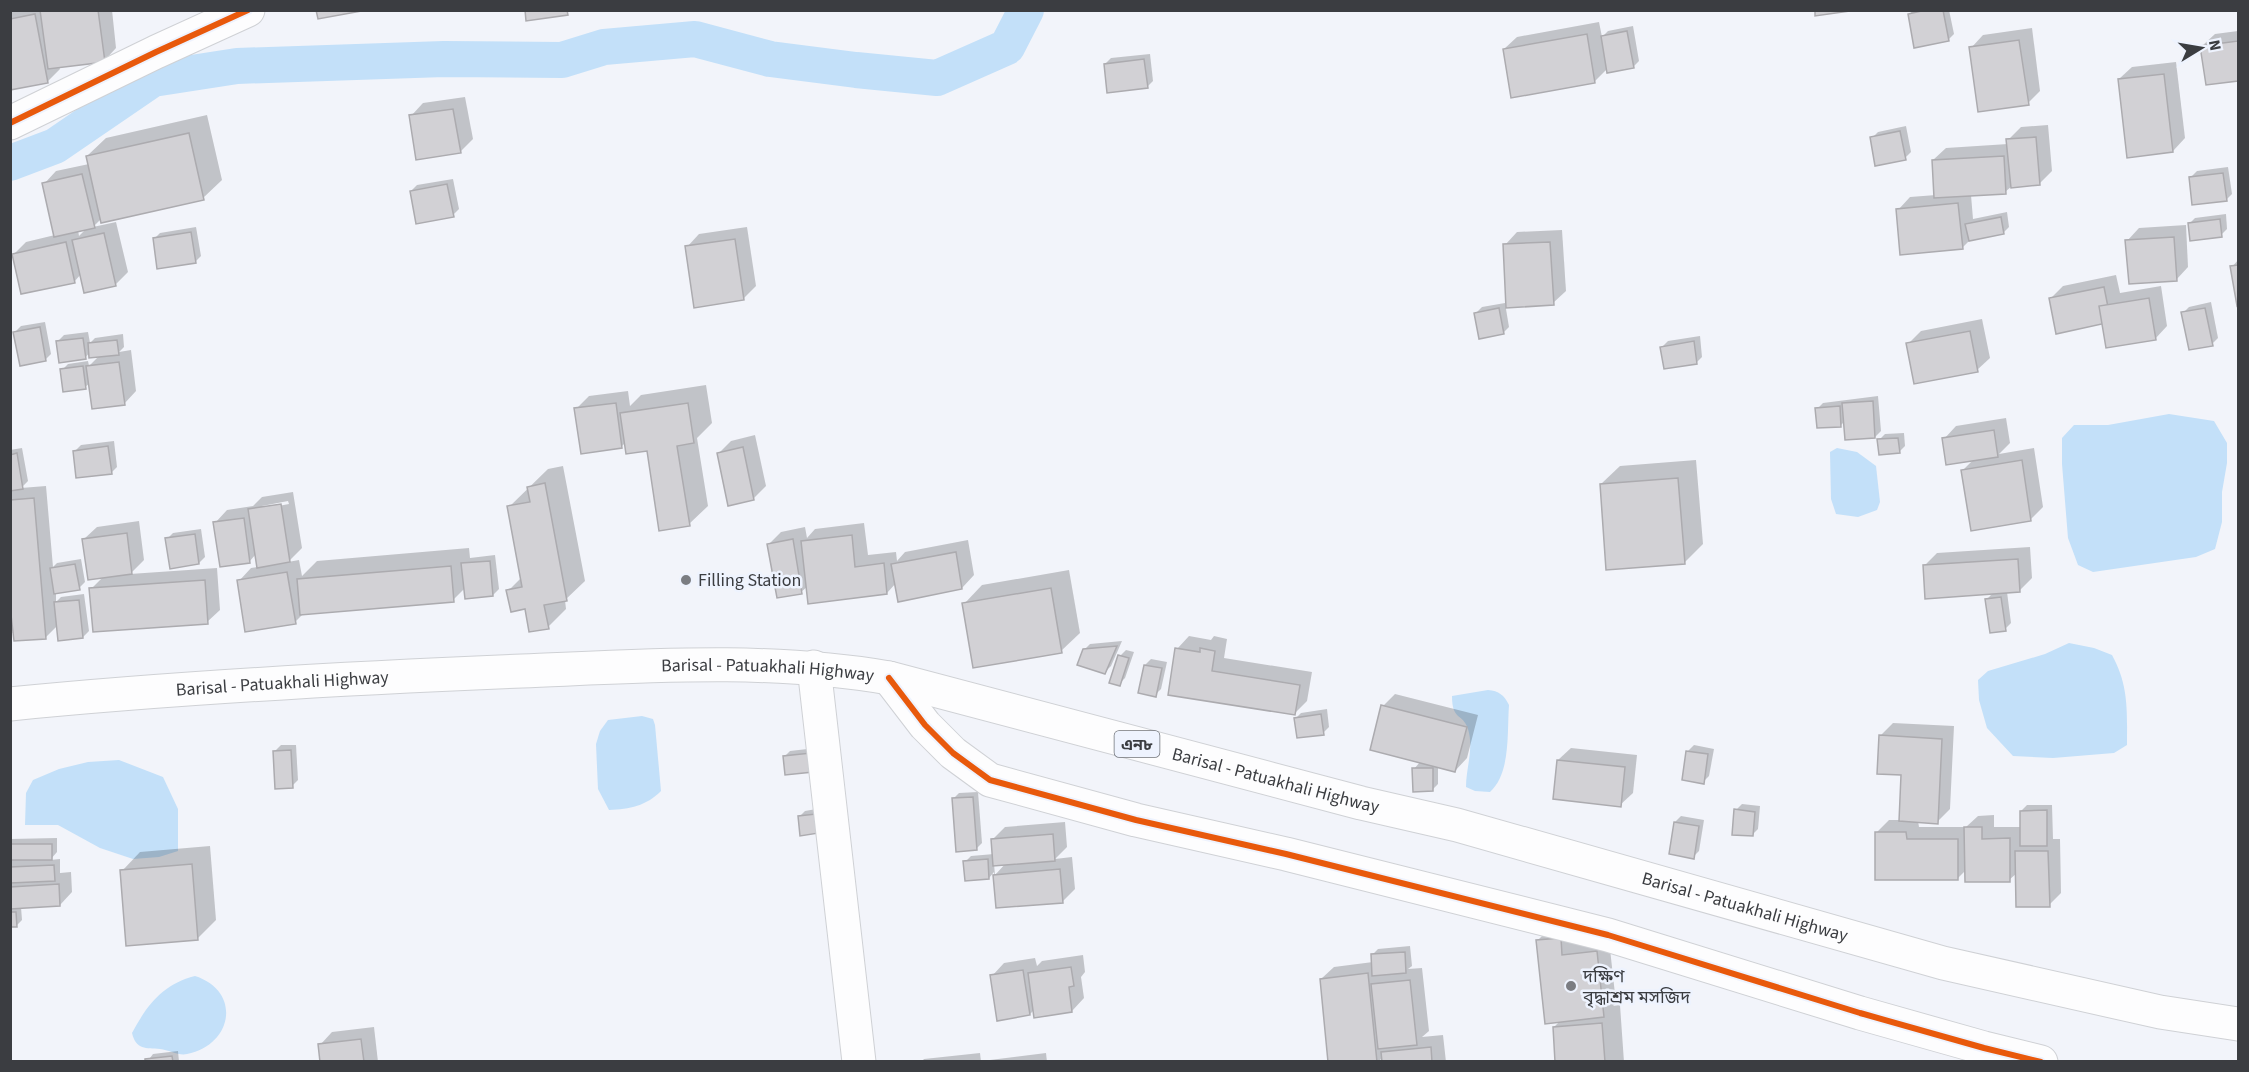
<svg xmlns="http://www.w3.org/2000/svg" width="2249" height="1072" font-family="'Source Sans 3','Noto Sans Bengali',sans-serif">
	<rect width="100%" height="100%" fill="#f2f4fa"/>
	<g fill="#c3e0f9">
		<polygon points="2169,414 2214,421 2227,443 2227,463 2222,492 2222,522 2215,549 2196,557 2093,572 2078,565 2068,538 2062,464 2062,438 2074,425 2108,425"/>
		<polygon points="1837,448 1857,452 1876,466 1880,502 1877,510 1858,517 1836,514 1831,499 1830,452"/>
		<path d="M2069 643 2094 648 2112 655C2129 686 2127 711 2127 745L2114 753 2053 758 2013 756 1987 728 1979 700 1978 680 1988 671 2045 654Z"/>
		<path d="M1488 690C1499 691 1504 695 1509 705 1507 732 1511 773 1490 792L1475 791 1466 787C1466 768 1474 748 1468 729 1463 713 1452 721 1452 696Z"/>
		<path d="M642 716 653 719 655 725 661 791C646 806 630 809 609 810L598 789 596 744 600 731 608 720Z"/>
		<polygon points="119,760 163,777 178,809 178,851 159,857 133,859 100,848 58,825 25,825 26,793 33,780 59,769 88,762"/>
		<path d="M195 976C242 991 233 1045 187 1054 179 1056 169 1050 160 1049 146 1048 136 1050 132 1033 147 1005 163 984 195 976Z"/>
	</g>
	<g fill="#0003" fill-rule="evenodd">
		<polygon points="10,10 112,10 116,48 104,61 59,66 60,69 47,82 10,88"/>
		<polygon points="1913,10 1949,10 1954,34 1948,40 1909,15"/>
		<polygon points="1599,22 1602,37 1608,31 1633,26 1639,61 1633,67 1608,68 1595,81 1504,49 1517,37"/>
		<polygon points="2032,28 2040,91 2028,103 1971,48 1983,35"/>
		<polygon points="2238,31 2238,79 2207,84 2202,46 2215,34"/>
		<polygon points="1150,54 1153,81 1147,87 1105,64 1111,58"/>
		<polygon points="2176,62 2185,138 2173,151 2119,79 2132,67"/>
		<polygon points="465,97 473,139 460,152 411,116 423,103"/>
		<path d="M207 115 222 180 203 198 101 219 93 227 116 222 128 272 115 285 81 274 74 282 14 254 26 242 55 235 44 184 56 171 89 164 87 156 106 138ZM87 228 79 236 78 230Z"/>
		<polygon points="2048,125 2052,171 2039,184 2012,186 2005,192 1971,195 1973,219 2007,212 2009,227 2003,233 1971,239 1962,248 1898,210 1910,197 1936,195 1933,160 1946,148 2008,144 2008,140 2021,127"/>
		<polygon points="1906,126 1911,152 1905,158 1872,138 1878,132"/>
		<polygon points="2228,167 2232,194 2226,200 2191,177 2197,171"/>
		<polygon points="453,179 459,209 453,215 411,191 417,185"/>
		<polygon points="2226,214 2227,229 2221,235 2189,224 2195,218"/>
		<polygon points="2186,225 2188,267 2176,280 2127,241 2139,228"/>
		<polygon points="196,227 201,256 195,262 154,239 160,233"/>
		<polygon points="747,227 756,286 743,299 687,247 699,234"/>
		<polygon points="1562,230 1566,291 1553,303 1505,245 1517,232"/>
		<polygon points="2238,260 2238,304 2232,267"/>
		<polygon points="2116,275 2120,293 2161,286 2167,326 2155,339 2103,322 2050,299 2063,286"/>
		<polygon points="2211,302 2218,338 2212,344 2183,313 2189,307"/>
		<polygon points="1505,303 1509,327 1503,333 1476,313 1482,307"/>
		<polygon points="1982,319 1990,358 1977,370 1908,344 1921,331"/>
		<polygon points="45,322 51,354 45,360 15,332 21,326"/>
		<polygon points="88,332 90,343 95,338 123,334 124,347 119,352 131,350 136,391 124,404 90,383 85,387 62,370 68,364 88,361 89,366 100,355 90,352 85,358 58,341 64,335"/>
		<polygon points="1700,336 1702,357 1696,363 1662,347 1668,341"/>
		<polygon points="706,385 712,423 697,438 708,506 689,524 648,449 626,442 622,446 576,409 589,396 628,391 630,406 641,395"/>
		<polygon points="1878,396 1881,431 1875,437 1845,421 1841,425 1817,409 1823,403"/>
		<polygon points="2006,418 2010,443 1999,454 2034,448 2043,507 2030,520 1963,470 1974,459 1944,439 1956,426"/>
		<polygon points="1904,433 1905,446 1899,452 1879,440 1885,434"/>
		<polygon points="755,435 766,486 753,499 718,454 731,441"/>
		<polygon points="114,441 117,467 111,473 75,451 81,445"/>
		<polygon points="22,448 28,481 21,488 46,486 53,567 57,563 81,559 85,582 79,588 56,592 56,602 61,597 84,594 89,631 83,637 58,625 46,637 14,631 10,635 10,624 12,632 14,631 10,589 10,493 15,488 10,489 10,450"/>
		<polygon points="1696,460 1703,544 1684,563 1601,484 1620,466"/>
		<polygon points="563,466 585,581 565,600 566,609 548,627 508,591 522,577 509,507 548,469"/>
		<path d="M293 492 302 548 288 562 299 560 302 576 317 561 469 548 470 558 495 555 499 589 493 595 465 588 453 600 304 613 295 622 239 581 251 568 258 567 256 554 249 562 215 523 227 510 253 506 262 497ZM288 501 289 504 262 509V506Z"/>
		<polygon points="139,521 144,560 130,574 217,568 220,610 207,622 91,589 103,577 84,539 97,527"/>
		<polygon points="864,523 868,555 896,552 897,561 905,552 968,540 974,575 962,588 896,583 887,593 808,586 801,592 769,544 781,532 805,527 807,538 815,529"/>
		<polygon points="201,529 205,557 199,563 167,539 173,533"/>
		<polygon points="2030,547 2032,578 2019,591 2007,592 2011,623 2005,629 1987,599 1993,593 1924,566 1937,553"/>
		<polygon points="1069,570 1080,633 1061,651 964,604 982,585"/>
		<polygon points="1189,636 1211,640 1214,636 1227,639 1224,658 1312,672 1307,701 1295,713 1170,694 1177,649"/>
		<polygon points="1122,641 1111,666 1105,672 1084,650 1090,644"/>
		<polygon points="1126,650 1134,652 1125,678 1119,684 1120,656"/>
		<polygon points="1151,659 1167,662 1161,689 1155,695 1145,665"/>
		<polygon points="1395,694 1478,715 1467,758 1455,771 1438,766 1438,784 1432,790 1414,769 1420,762 1383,706"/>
		<polygon points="1327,709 1329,727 1323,733 1295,719 1301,713"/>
		<polygon points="1893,723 1954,726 1950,809 1937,822 1918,821 1919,827 1966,827 1978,816 1994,815 1994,827 2022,827 2021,811 2027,805 2052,805 2053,839 2060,839 2061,893 2049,905 2017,873 2009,880 1966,870 1958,878 1876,833 1889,820 1901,820 1903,774 1880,736"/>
		<polygon points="281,745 296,745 298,780 292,786 275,751"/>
		<polygon points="1694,745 1714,749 1709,776 1703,782 1688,751"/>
		<polygon points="816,748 812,770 784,757 790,751"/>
		<polygon points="1571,748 1637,755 1633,793 1620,805 1558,760"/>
		<polygon points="978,792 982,843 976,849 953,799 959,793"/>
		<polygon points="1742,804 1760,806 1758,829 1752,835 1736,810"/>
		<polygon points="822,808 824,826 799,817 805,811"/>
		<polygon points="1681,816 1704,820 1699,851 1693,857 1675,822"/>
		<path d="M1065 822 1067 847 1055 859 1072 857 1075 889 1062 902 998 907 994 872 989 878 965 862 971 856 994 854 993 839 1005 827ZM1006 863 995 875 994 864Z"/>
		<polygon points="57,838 57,852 50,860 60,859 60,873 71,872 72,892 60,905 21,907 22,920 16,926 10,926 10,839"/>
		<polygon points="210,846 216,920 197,939 122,871 140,852"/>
		<polygon points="1550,928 1609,940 1616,1003 1613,1006 1620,1005 1624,1062 1556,1062 1554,1027 1561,1020 1537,941"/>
		<polygon points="1410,946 1412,966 1408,969 1422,968 1429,1031 1422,1037 1443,1035 1446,1062 1383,1062 1383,1057 1378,1062 1330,1062 1321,979 1334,967 1373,962 1372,955 1378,949"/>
		<polygon points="1083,955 1085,972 1081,977 1084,998 1072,1011 1035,1009 1030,1014 992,976 1004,963 1035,958 1037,966 1042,961"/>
		<polygon points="374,1027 378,1062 321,1062 320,1045 332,1032"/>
		<polygon points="178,1051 179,1062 147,1062 153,1054"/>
		<polygon points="980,1053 981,1062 921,1062 924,1059"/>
		<polygon points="1046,1053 1047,1062 988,1062 990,1060"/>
	</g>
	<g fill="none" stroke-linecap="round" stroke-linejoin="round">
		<polyline stroke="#c3e0f9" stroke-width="36" points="10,163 55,146 153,79 237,66 444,59 562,60 604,47 695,39 770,59 856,70 937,78 1007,47 1026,10"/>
	</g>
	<g fill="#d2d1d5" stroke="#acabaf" stroke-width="1.5">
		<polygon points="40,10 98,10 105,62 48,69"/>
		<polygon points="316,10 367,10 318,19"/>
		<polygon points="525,10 567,10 568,15 526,21"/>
		<polygon points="1815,10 1857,10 1815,16"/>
		<polygon points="1926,10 1943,10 1949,41 1914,48 1908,14"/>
		<polygon points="35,14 48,83 10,90 10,19"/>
		<polygon points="1627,31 1634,68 1607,73 1601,36"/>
		<polygon points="1587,34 1595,83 1511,98 1503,49"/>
		<polygon points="2019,40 2029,105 1978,112 1969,47"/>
		<polygon points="2238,41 2238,81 2206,85 2200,46"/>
		<polygon points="1144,59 1148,88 1107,93 1104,64"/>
		<polygon points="2164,74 2173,152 2127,158 2118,79"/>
		<polygon points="453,109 461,153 416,160 409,115"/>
		<polygon points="1900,131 1906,160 1875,166 1870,137"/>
		<polygon points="189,133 204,200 101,223 86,156"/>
		<polygon points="2036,137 2040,185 2011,188 2006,139"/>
		<polygon points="2004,156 2006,194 1934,198 1932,160"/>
		<polygon points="2223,173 2227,201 2192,205 2189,177"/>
		<polygon points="82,174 95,228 54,237 42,183"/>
		<polygon points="447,184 454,217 416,224 410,191"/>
		<polygon points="1958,203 1963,249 1900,255 1896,209"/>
		<polygon points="2001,217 2004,234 1969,241 1965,224"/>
		<polygon points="2220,219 2222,237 2190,241 2188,223"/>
		<polygon points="191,232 196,263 157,269 153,238"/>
		<polygon points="104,233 116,286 84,293 72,240"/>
		<polygon points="2174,237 2177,281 2129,284 2125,240"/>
		<polygon points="735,239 744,300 694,308 685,246"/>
		<polygon points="66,242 75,283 21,294 12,254"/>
		<polygon points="1550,242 1554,305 1506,308 1503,244"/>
		<polygon points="2238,265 2238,305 2237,306 2230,266"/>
		<polygon points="2104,287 2111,322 2056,334 2049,298"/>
		<polygon points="2149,298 2156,340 2106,348 2099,306"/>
		<polygon points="1499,308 1504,334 1479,339 1474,313"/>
		<polygon points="2205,308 2213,346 2189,350 2181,312"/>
		<polygon points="40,327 46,361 20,366 13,332"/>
		<polygon points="1970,331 1978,372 1914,384 1906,343"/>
		<polygon points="83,338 86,359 59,363 56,341"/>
		<polygon points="117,340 119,355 89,358 88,343"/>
		<polygon points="1694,341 1697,364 1664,369 1660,347"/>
		<polygon points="119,362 125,405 92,409 86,366"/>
		<polygon points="83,366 86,389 63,392 60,369"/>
		<polygon points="1873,401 1875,438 1845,440 1842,403"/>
		<polygon points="616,403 622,448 581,454 574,408"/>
		<polygon points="688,403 694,443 677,446 690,526 659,531 647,451 626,454 620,413"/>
		<polygon points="1840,406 1841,427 1817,428 1815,408"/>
		<polygon points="1994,430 1998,457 1946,465 1942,438"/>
		<polygon points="1898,438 1900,453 1879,455 1877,439"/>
		<polygon points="108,446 112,474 76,478 73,451"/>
		<polygon points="743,447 754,500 728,506 717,453"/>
		<polygon points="17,453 23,489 10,491 10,455"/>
		<polygon points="2022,460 2031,521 1971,531 1961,470"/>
		<polygon points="1678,478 1685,564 1606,570 1600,484"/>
		<polygon points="545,483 567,601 544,605 549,629 529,632 525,609 511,612 506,590 522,587 507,506 530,502 527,487"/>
		<polygon points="34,498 46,639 14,641 10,606 10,500"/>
		<polygon points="281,504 290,562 257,568 248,509"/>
		<polygon points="244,518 250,563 220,567 213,522"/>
		<polygon points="127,533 132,574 88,580 82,539"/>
		<polygon points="195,534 199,564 170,569 165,538"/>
		<polygon points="852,535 855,567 884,563 887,594 808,604 801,541"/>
		<polygon points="793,539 802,594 777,598 767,544"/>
		<polygon points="956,552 962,589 898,602 891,564"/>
		<polygon points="2018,559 2020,592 1925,599 1923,565"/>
		<polygon points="490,561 493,596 465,599 461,563"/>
		<polygon points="75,564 80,590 54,594 50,568"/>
		<polygon points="451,566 454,602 300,615 297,579"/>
		<polygon points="287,572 296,624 245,632 237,580"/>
		<polygon points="205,580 208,624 93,632 89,588"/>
		<polygon points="1051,588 1062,653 973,668 962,603"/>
		<polygon points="2001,597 2006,631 1990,633 1985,599"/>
		<polygon points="79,600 83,638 58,641 54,602"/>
		<polygon points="1117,646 1105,674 1077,665 1083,649"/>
		<polygon points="1175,648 1200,652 1200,648 1215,651 1212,671 1300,685 1295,715 1168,695"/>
		<polygon points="1118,655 1129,658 1120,686 1109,683"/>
		<polygon points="1144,665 1162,668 1156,697 1138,693"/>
		<polygon points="1381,705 1467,727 1455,772 1370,750"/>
		<polygon points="1321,714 1324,735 1297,738 1294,718"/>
		<polygon points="1879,735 1942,739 1938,824 1899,821 1901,775 1877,774"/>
		<polygon points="291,750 293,788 275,789 273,751"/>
		<polygon points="1686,751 1708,754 1704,784 1682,780"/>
		<polygon points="811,753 813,772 785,775 783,756"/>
		<polygon points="1557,760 1625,767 1621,807 1553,799"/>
		<polygon points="1412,768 1433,768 1433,791 1413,792"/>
		<polygon points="973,797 977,850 956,852 952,798"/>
		<polygon points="1734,809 1755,812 1753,836 1732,835"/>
		<polygon points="2047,810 2047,846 2020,846 2020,811"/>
		<polygon points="816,814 819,833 800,836 798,816"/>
		<polygon points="1674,822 1699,826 1694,859 1669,854"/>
		<polygon points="1964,827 1982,827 1982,839 2010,838 2010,882 1965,882"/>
		<polygon points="1875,832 1906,832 1907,839 1958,839 1958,880 1875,880"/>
		<polygon points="1053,834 1055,861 993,866 991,839"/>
		<rect x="10" y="844" width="42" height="16"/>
		<polygon points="2015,851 2048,851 2050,907 2016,907"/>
		<polygon points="988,859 989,879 965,881 963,861"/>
		<polygon points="192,864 198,940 126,946 120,870"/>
		<polygon points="54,865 55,881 10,883 10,867"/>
		<polygon points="1060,869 1063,903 996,908 993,875"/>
		<polygon points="59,884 60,906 10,909 10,887"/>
		<polygon points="10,912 16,912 17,927 10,927"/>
		<polygon points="1561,938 1562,955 1597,951 1604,1017 1545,1024 1536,940"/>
		<polygon points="1405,952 1406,973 1372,976 1371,954"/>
		<polygon points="1071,967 1074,986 1069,987 1072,1012 1034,1018 1028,973"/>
		<polygon points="1023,970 1030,1015 997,1021 990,975"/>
		<polygon points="1368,973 1377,1062 1328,1062 1320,979"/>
		<polygon points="1410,980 1417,1045 1378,1049 1371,984"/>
		<polygon points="1602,1023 1605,1062 1555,1062 1553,1027"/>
		<polygon points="361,1039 364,1062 320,1062 318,1044"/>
		<polygon points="1431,1047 1432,1062 1382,1062 1381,1052"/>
		<polygon points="172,1056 173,1062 145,1062 145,1059"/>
	</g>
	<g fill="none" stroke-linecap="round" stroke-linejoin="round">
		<g stroke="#cfd1d5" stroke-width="35">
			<g id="minor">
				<polyline points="10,123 156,52 248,10"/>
				<polyline points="814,667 859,1062"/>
			</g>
		</g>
		<g stroke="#cfd1d5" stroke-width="35">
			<polyline id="tertiary" points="889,678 925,725 953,753 990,780 1136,820 1286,854 1608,935 1860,1013 1984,1048 2041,1062"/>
		</g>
		<g stroke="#cfd1d5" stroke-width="35">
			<g id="trunk">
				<path id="s1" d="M10 704C181 687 351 678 522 671 644 666 768 657 889 678L1361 803 1457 825 1943 963 2160 1012 2238 1024"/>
			</g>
		</g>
		<use href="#minor" stroke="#fdfdfe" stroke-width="33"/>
		<use href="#tertiary" stroke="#fdfdfe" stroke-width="33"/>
		<use href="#trunk" stroke="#fdfdfe" stroke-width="33"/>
		<g stroke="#eef3fe" stroke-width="10">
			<g id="cycleway">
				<polyline points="10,123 156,52 248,10"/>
				<polyline points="889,678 925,725 953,753 990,780 1136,820 1286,854 1608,935 1860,1013 1984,1048 2041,1062"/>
			</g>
		</g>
		<use href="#cycleway" stroke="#e8590c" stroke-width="6"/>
	</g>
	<g fill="#7b7d82" stroke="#eef3fe" stroke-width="2">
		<circle cx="686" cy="580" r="6"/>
		<circle cx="1571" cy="986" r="6"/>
	</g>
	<g text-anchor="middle" stroke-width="5" stroke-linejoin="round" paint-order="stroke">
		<rect fill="#eef3fe" stroke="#71747a" stroke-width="1.5" x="1114.5" y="731" width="45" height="26" rx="4.5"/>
		<g font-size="16" font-weight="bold" fill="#3b3d41">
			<text x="1137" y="750">এন৮</text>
		</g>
		<g font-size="18" fill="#3b3d41" stroke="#eef3fe" text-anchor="start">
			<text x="698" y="586">Filling Station</text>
			<text x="1583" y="982">দক্ষিণ<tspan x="1583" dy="21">বৃদ্ধাশ্রম মসজিদ</tspan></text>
		</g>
		<g font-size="18" fill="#3b3d41" stroke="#eef3fe">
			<text dy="6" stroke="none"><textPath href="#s1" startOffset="759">Barisal - Patuakhali Highway</textPath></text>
			<text dy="6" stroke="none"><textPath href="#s1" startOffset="273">Barisal - Patuakhali Highway</textPath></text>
			<text dy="6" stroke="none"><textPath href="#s1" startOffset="1281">Barisal - Patuakhali Highway</textPath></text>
			<text dy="6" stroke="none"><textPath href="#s1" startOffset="1767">Barisal - Patuakhali Highway</textPath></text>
		</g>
	</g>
	<rect width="2249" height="1072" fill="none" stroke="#3b3d41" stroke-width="24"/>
	<g transform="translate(2201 48) rotate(79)" stroke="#eef3fe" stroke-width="4.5" paint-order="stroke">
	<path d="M0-4.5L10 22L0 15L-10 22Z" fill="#3b3d41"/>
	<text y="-9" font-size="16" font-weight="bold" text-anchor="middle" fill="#3b3d41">N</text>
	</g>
</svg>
